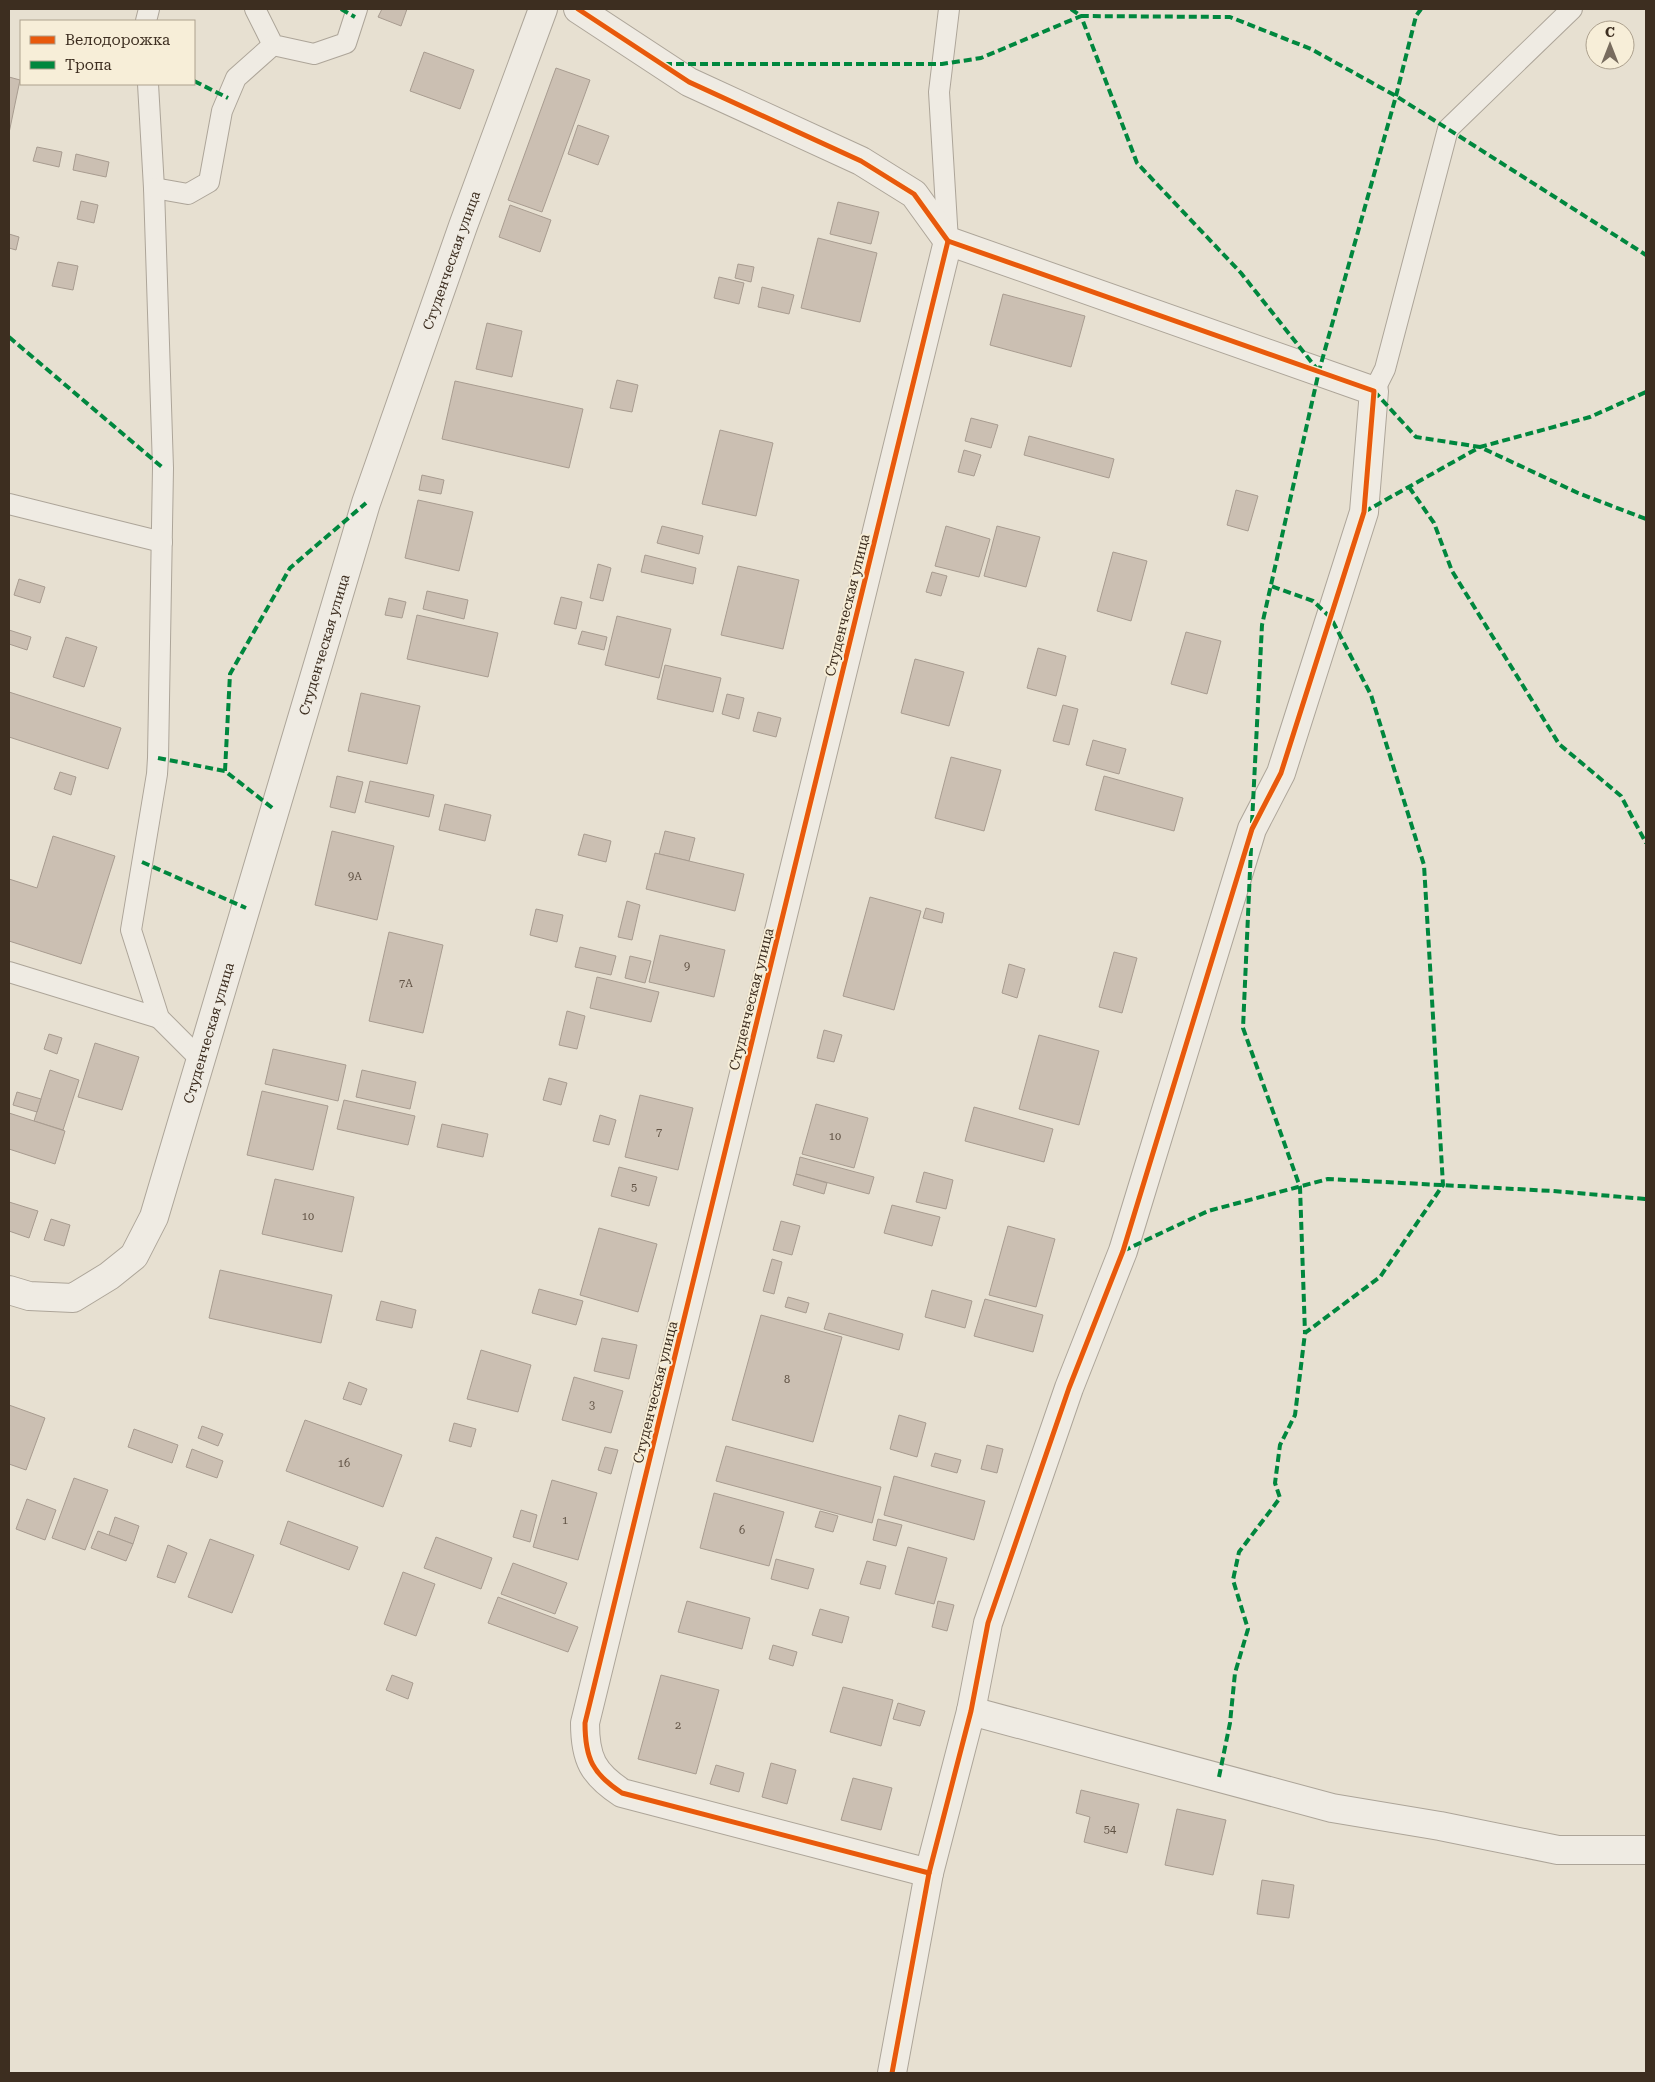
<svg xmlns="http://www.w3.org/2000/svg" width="1655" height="2082" font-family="'Roboto Serif',serif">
	<rect width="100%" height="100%" fill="#e7e0d1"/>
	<g fill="#cbbfb2" stroke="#a89c90">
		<polygon points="382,9 407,9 401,26 378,17"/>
		<polygon points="424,52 474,70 460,109 410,91"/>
		<polygon points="556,68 590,80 542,212 508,200"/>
		<polygon points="9,77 20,80 9,133"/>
		<polygon points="578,125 609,136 598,165 568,154"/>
		<polygon points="37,147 62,152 59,167 33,161"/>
		<polygon points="76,154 109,162 106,177 73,170"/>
		<polygon points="81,201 98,205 94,223 77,219"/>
		<polygon points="838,202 879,212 871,244 830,234"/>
		<polygon points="510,205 551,220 540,252 499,237"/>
		<polygon points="9,234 19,237 16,250 9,248"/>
		<polygon points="818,238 877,253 860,322 801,308"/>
		<polygon points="58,262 78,266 73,290 52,286"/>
		<polygon points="738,264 754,267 751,282 735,278"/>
		<polygon points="719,277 744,283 739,304 714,298"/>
		<polygon points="762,287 794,295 789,314 758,307"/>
		<polygon points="1003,294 1085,316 1071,367 990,345"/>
		<polygon points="487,323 522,331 512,377 476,369"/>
		<polygon points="617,380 638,385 632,412 610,408"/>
		<polygon points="455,381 583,409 569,468 442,439"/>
		<polygon points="971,418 998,425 991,448 965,441"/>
		<polygon points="720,430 773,443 756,516 702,504"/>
		<polygon points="1029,436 1114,459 1109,478 1024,455"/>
		<polygon points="964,450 981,455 974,476 958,472"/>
		<polygon points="422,475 444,480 441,494 419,490"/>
		<polygon points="1236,490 1258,496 1248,531 1227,525"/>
		<polygon points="418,500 473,512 459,571 405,558"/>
		<polygon points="662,526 703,536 699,554 657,543"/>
		<polygon points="946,526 990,539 979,577 935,566"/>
		<polygon points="997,526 1040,537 1026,587 984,576"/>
		<polygon points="1113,552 1147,561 1131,621 1097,611"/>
		<polygon points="645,555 696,568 693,584 641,572"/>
		<polygon points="598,564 611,568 603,601 590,598"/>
		<polygon points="738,566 799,580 783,649 721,635"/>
		<polygon points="932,572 947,576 941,596 926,592"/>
		<polygon points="19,579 45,587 40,603 14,595"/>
		<polygon points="427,591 468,600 464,619 423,609"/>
		<polygon points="561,597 582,602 576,629 554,624"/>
		<polygon points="389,598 406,602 402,618 385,615"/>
		<polygon points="417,615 498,633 488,677 407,659"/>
		<polygon points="617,616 671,629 659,678 605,665"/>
		<polygon points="9,630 31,637 27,650 9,644"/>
		<polygon points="582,631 607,637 604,650 578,644"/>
		<polygon points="1186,632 1221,641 1207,694 1171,684"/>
		<polygon points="66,637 97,647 84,687 53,677"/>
		<polygon points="1038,648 1066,656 1056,696 1027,688"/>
		<polygon points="915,659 964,672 949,726 901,713"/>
		<polygon points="665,665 721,678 713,712 657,699"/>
		<polygon points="9,692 121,728 108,769 9,737"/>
		<polygon points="361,693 420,706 407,764 348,751"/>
		<polygon points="727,694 744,698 739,719 722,714"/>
		<polygon points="1063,705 1078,709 1069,745 1053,741"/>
		<polygon points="758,712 781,718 776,737 753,731"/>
		<polygon points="1093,740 1126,749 1119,774 1086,765"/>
		<polygon points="951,757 1001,770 984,831 935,818"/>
		<polygon points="60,772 76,777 71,795 54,789"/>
		<polygon points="337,776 363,782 355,813 330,807"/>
		<polygon points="1104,776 1183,798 1174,831 1095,810"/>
		<polygon points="370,781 434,795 429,817 365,802"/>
		<polygon points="445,804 491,815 485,841 439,830"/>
		<polygon points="332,831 394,846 377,920 315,905"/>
		<polygon points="665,831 695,838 689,861 659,854"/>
		<polygon points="584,834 611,841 606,862 578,855"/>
		<polygon points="53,836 115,856 81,964 9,941 9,879 37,888"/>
		<polygon points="655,853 744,874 735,911 646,889"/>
		<polygon points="870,897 921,911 894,1010 843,996"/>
		<polygon points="627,901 640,905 632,940 618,937"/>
		<polygon points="926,908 944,913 942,923 923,918"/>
		<polygon points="536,909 563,915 557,942 530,935"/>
		<polygon points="389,932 443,945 423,1033 369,1021"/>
		<polygon points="660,935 725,950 714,997 649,982"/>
		<polygon points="580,947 616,956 611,975 575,967"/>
		<polygon points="1114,952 1137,958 1122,1013 1099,1007"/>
		<polygon points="630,956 651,961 645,983 625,978"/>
		<polygon points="1009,964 1025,969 1017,998 1002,993"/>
		<polygon points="597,977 659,992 651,1022 590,1008"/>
		<polygon points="567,1011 585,1016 577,1049 559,1045"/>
		<polygon points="824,1030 842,1035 834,1062 817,1058"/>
		<polygon points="49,1034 62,1038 57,1054 44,1049"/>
		<polygon points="1039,1035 1099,1051 1079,1125 1019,1109"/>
		<polygon points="95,1043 139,1057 122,1110 78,1097"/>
		<polygon points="273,1049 346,1065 338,1101 265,1084"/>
		<polygon points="50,1070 79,1080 63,1130 34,1121"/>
		<polygon points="362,1070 416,1082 410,1109 356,1097"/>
		<polygon points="549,1078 567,1083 561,1105 543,1100"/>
		<polygon points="262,1091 328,1106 313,1170 247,1155"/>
		<polygon points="17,1092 41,1099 37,1112 13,1105"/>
		<polygon points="640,1095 693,1108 678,1170 625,1157"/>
		<polygon points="344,1100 415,1116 408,1145 337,1129"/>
		<polygon points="816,1104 868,1118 854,1168 802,1154"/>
		<polygon points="974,1107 1053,1129 1044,1162 965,1141"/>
		<polygon points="9,1113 65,1131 55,1164 9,1149"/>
		<polygon points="600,1115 616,1120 609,1145 593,1141"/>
		<polygon points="442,1124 488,1134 483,1157 437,1147"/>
		<polygon points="800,1157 874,1177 869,1194 796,1174"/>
		<polygon points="619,1167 657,1177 649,1206 611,1196"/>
		<polygon points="924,1172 953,1180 946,1209 916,1202"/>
		<polygon points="796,1174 827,1183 824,1194 793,1185"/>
		<polygon points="275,1179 354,1197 342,1252 262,1234"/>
		<polygon points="9,1202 38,1211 29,1238 9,1231"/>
		<polygon points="892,1205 940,1217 932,1246 884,1233"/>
		<polygon points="51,1219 70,1225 64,1246 44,1240"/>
		<polygon points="781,1221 800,1226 792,1255 773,1250"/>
		<polygon points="1008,1226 1055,1239 1036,1307 989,1295"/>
		<polygon points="599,1228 657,1244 638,1312 580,1295"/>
		<polygon points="772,1259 782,1262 774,1294 763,1291"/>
		<polygon points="220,1270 332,1295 321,1343 209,1318"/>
		<polygon points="539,1289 583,1301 576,1325 532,1313"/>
		<polygon points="932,1290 972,1301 965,1328 925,1317"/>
		<polygon points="788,1297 809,1303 806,1313 785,1307"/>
		<polygon points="985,1299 1043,1315 1033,1352 974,1336"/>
		<polygon points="381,1301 416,1310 412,1328 376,1320"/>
		<polygon points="829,1313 903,1334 899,1350 824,1329"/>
		<polygon points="761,1315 842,1337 813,1442 732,1420"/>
		<polygon points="602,1338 637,1345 629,1379 594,1371"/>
		<polygon points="481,1350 531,1365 518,1412 467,1399"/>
		<polygon points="574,1377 623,1391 611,1433 562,1420"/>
		<polygon points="349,1382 367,1389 361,1405 343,1399"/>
		<polygon points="9,1405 45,1418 26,1470 9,1464"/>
		<polygon points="899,1415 926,1423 917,1457 890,1449"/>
		<polygon points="305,1420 402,1455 383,1507 286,1471"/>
		<polygon points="454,1423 476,1429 471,1447 449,1441"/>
		<polygon points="202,1426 223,1434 218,1446 198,1438"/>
		<polygon points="134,1429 178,1445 172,1463 128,1447"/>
		<polygon points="987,1445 1003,1449 997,1473 981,1469"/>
		<polygon points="726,1446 881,1487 872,1523 716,1481"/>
		<polygon points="605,1447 618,1450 611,1474 598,1470"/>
		<polygon points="192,1449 223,1461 217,1478 186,1467"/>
		<polygon points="935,1453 961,1460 957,1473 931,1466"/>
		<polygon points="894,1476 985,1501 974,1540 884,1515"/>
		<polygon points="74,1478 108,1490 85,1550 52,1538"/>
		<polygon points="552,1480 597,1493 578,1560 533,1547"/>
		<polygon points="714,1493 784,1512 769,1566 700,1548"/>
		<polygon points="27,1499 56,1510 45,1540 16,1529"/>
		<polygon points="521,1510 537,1515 530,1542 513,1537"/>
		<polygon points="820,1511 838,1516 833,1532 815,1527"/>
		<polygon points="115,1517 139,1526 133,1544 109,1535"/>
		<polygon points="878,1519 902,1525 896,1546 873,1540"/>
		<polygon points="288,1521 358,1547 349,1570 280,1544"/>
		<polygon points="98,1531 133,1544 126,1561 91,1548"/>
		<polygon points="436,1537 492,1558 481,1589 424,1568"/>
		<polygon points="210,1539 254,1555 232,1613 188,1597"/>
		<polygon points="168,1545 187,1553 175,1583 157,1577"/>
		<polygon points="908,1547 947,1558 934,1604 895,1594"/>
		<polygon points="776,1559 814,1569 808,1589 771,1579"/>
		<polygon points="867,1561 886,1566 880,1589 860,1584"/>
		<polygon points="513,1563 567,1583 555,1614 501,1594"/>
		<polygon points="403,1572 435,1584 416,1636 384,1624"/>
		<polygon points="498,1597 578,1627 568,1652 488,1623"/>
		<polygon points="687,1601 750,1618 742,1649 678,1632"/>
		<polygon points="938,1601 954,1605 947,1631 932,1627"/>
		<polygon points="820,1609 849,1617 842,1643 812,1635"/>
		<polygon points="773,1645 797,1652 793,1666 769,1659"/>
		<polygon points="392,1675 413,1683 408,1699 386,1690"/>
		<polygon points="661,1675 719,1690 696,1774 638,1759"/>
		<polygon points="843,1687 893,1700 881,1746 830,1732"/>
		<polygon points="898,1703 925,1711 920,1726 893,1719"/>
		<polygon points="771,1763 796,1770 787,1804 762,1797"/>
		<polygon points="716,1765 744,1773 739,1792 710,1784"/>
		<polygon points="853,1778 892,1788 881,1830 841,1820"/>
		<polygon points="1081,1790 1139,1804 1127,1853 1084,1842 1090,1817 1076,1813"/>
		<polygon points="1177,1809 1226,1820 1213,1875 1165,1865"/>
		<polygon points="1262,1880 1294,1885 1289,1918 1257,1914"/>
	</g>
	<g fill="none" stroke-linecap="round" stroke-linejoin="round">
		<g stroke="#ada599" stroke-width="22">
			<g id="service">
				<polyline points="255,9 273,45 314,54 346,43 357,9"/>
				<polyline points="146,21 149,9"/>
				<polyline points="148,84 154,188 163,468 158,758 157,774 131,930 159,1018 201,1060"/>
				<polyline points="154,188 188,194 209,182 222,111 236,78 273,45"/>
				<polyline points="948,241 939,92 949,9"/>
				<polyline points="1374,391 1385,369 1448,129 1572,9"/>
				<polyline points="9,504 162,542"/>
				<polyline points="9,972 159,1018"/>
			</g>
		</g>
		<g stroke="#ada599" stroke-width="30">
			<g id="minor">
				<polyline points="578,9 689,82 861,161 914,194 948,241 1374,391 1364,512 1281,773 1252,829 1123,1251 1069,1388 988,1623 971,1711 929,1873 892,2073"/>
				<path id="s1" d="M9 1290 29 1296 73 1298 109 1276 134 1256 154 1217 366 503 463 226 543 9"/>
				<polyline points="971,1711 1332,1808 1440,1826 1558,1850 1646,1850"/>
				<path d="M929 1873 622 1793C593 1774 585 1759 585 1723L948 241"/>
			</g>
		</g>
		<use href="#service" stroke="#efebe3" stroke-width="20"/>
		<use href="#minor" stroke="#efebe3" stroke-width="28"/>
		<g stroke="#00873e" stroke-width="4" stroke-dasharray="8 4" stroke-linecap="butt">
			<polyline points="341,9 355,17"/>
			<polyline points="1071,9 1081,16 1230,17 1311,49 1396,96 1646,255"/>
			<polyline points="664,64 942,64 981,58 1081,16 1137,163 1241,273 1317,369"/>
			<polyline points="194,81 228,98"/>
			<polyline points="9,337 163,468"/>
			<polyline points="1374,391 1416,437 1480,447 1578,493 1646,519"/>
			<polyline points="1409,487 1434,523 1452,571 1559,744 1621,796 1646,843"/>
			<polyline points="1364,512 1480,447 1590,417 1646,392"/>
			<polyline points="158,758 225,771 275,810"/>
			<polyline points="225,771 230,674 290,568 366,503"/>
			<polyline points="1252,823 1262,625 1319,371 1396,96 1416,16 1421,9"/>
			<polyline points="1251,848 1243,1028 1300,1187 1305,1333"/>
			<polyline points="142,862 246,908"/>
			<polyline points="1123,1251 1208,1211 1328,1179 1553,1191 1646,1199"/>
			<polyline points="1219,1777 1230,1723 1235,1673 1248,1629 1233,1580 1239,1552 1280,1498 1275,1483 1280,1445 1295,1415 1305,1333 1380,1277 1443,1185 1424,865 1371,695 1331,618 1313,601 1271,586"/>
		</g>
		<g stroke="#f7eed8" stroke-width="8">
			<g id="cycleway">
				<polyline points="578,9 689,82 861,161 914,194 948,241 1374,391 1364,512 1281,773 1252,829 1123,1251 1069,1388 988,1623 971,1711 929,1873 892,2073"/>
				<path d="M929 1873 622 1793C593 1774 585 1759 585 1723L948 241"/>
			</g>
		</g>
		<use href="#cycleway" stroke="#e8590c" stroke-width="5"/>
	</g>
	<g text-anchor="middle" stroke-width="4" stroke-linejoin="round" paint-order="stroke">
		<g font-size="11" fill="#605244">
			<text x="355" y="880">9А</text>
			<text x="687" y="970">9</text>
			<text x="406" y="987">7А</text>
			<text x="659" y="1136">7</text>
			<text x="835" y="1140">10</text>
			<text x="634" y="1191">5</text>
			<text x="308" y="1220">10</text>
			<text x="787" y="1383">8</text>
			<text x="592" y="1409">3</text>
			<text x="344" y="1467">16</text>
			<text x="565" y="1524">1</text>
			<text x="742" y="1534">6</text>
			<text x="678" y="1729">2</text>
			<text x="1110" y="1833">54</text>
		</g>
		<g font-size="14" fill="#3d2e20" stroke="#f7eed8">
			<text dy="5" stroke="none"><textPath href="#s1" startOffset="1185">Студенческая улица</textPath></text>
			<text transform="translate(847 605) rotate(-76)" y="5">Студенческая улица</text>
			<text dy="5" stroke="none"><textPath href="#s1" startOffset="780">Студенческая улица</textPath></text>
			<text transform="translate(751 999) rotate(-76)" y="5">Студенческая улица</text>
			<text dy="5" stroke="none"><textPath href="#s1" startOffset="375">Студенческая улица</textPath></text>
			<text transform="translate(655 1392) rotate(-76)" y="5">Студенческая улица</text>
		</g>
	</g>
	<rect width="1655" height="2082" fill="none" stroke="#3d2e20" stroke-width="20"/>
	<rect x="20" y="20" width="175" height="65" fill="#f7eed8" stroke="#ada18e"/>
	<rect x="30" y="36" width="25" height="8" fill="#e8590c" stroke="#ada18e"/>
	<text x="65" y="45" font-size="15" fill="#3d2e20">Велодорожка</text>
	<rect x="30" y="61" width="25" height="8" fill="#00873e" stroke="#ada18e"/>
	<text x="65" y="70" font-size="15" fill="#3d2e20">Тропа</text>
	<g transform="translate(1610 45)"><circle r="24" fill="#f7eed8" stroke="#ada18e"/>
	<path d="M0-4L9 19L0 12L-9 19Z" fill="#786c5e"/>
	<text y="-8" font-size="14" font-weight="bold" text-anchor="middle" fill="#3d2e20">С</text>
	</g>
</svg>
